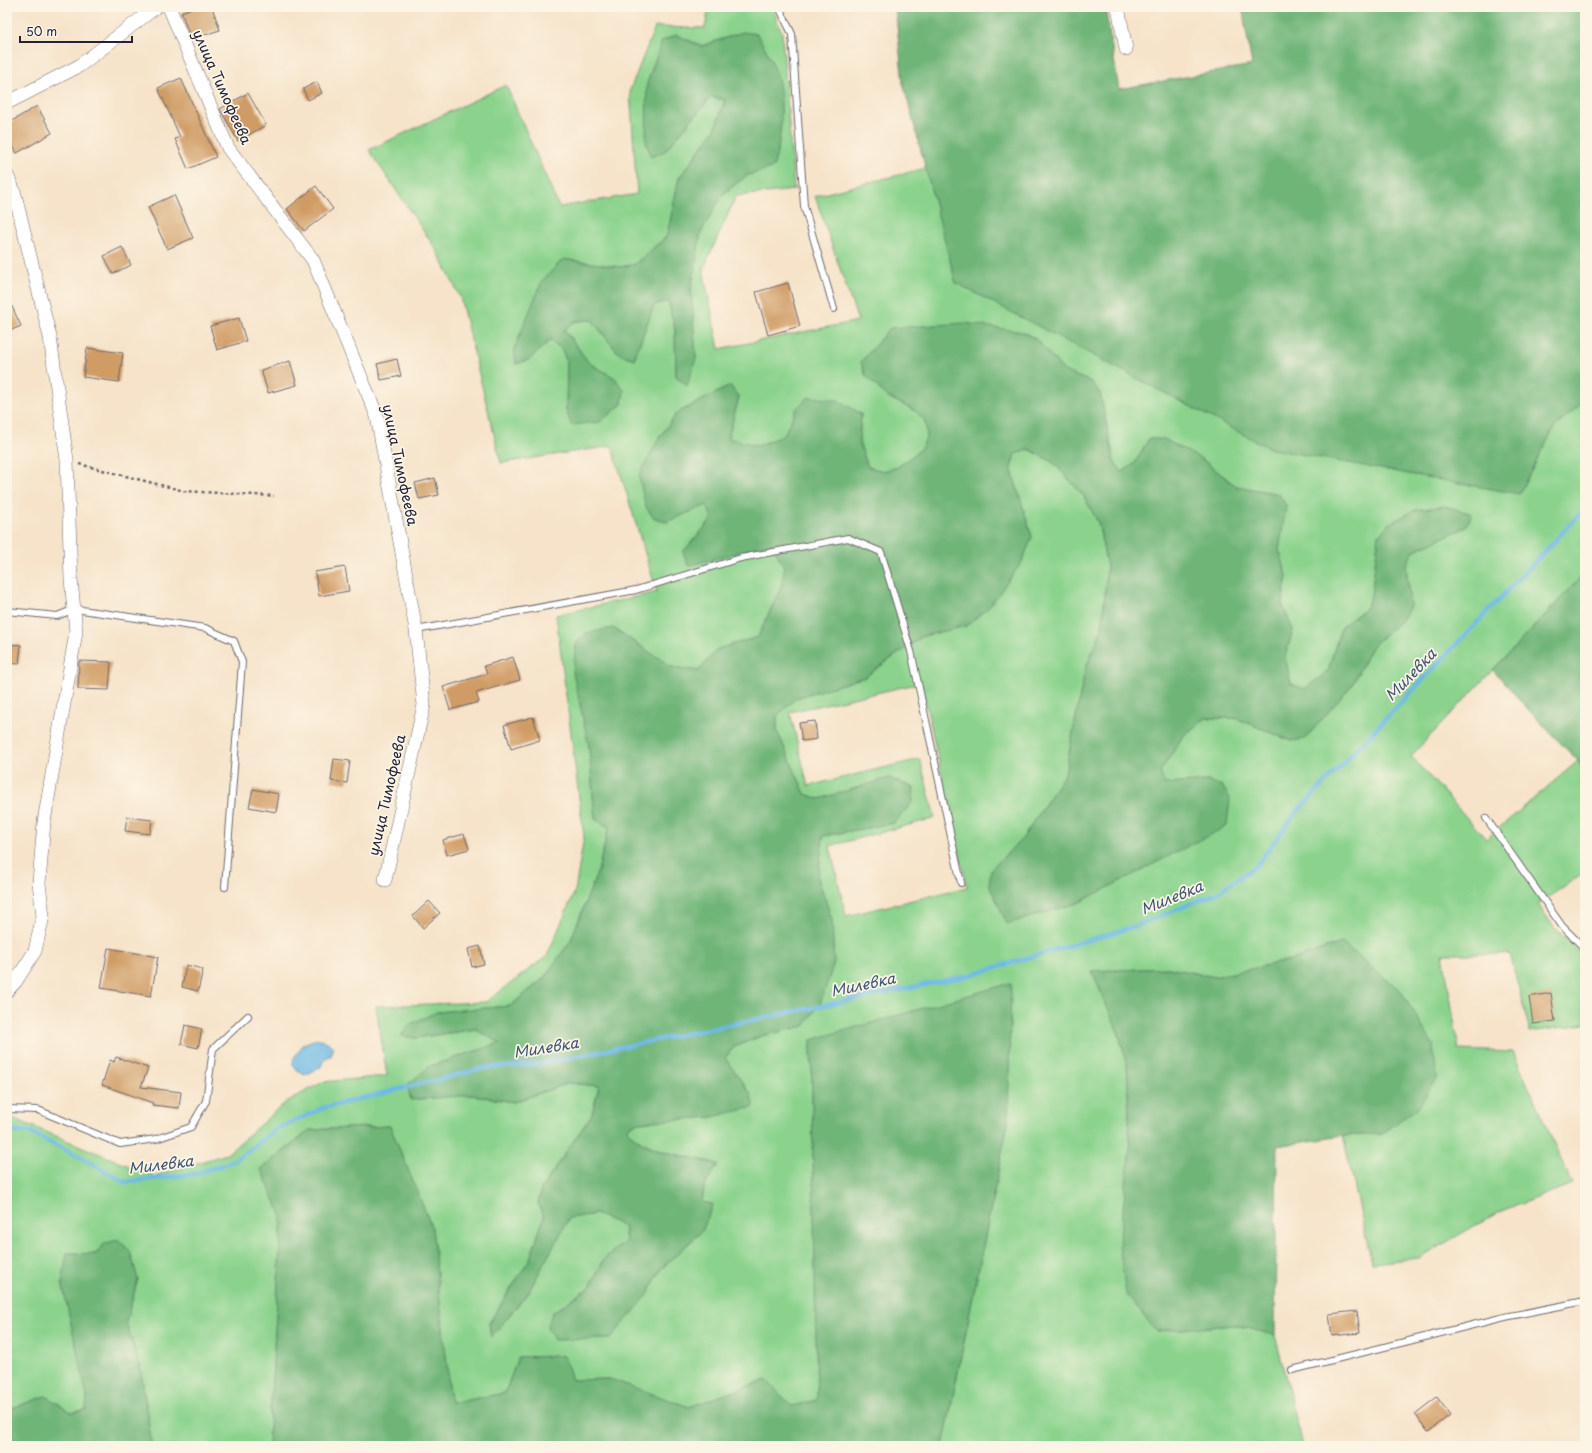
<svg xmlns="http://www.w3.org/2000/svg" width="1592" height="1453" font-family="'Playpen Sans',sans-serif">
	<rect width="100%" height="100%" fill="#fcf5e5"/>
	<filter id="ink" filterUnits="userSpaceOnUse"><feTurbulence type="fractalNoise" baseFrequency=".025" numOctaves="2"/><feDisplacementMap in="SourceGraphic" scale="8" xChannelSelector="R" yChannelSelector="G"/><feConvolveMatrix kernelMatrix="1 2 1 2 8 2 1 2 1" color-interpolation-filters="sRGB"/></filter>
	<filter id="wash" filterUnits="userSpaceOnUse"><feTurbulence type="fractalNoise" baseFrequency=".012" numOctaves="4" result="noise"/><feDisplacementMap in="SourceGraphic" scale="16" xChannelSelector="R" yChannelSelector="G"/><feGaussianBlur stdDeviation="0.9" result="paint"/><feColorMatrix in="noise" values="0 0 0 0 0 0 0 0 0 0 0 0 0 0 0 0 0 1.4 0 .05"/><feComposite in="paint" operator="in"/></filter>
	<g filter="url(#wash)">
		<rect width="100%" height="100%" fill="#f6e3c9"/>
		<g fill="#8bd38d" stroke="#567a64" fill-rule="evenodd">
			<path d="M709 7H772L782 33 794 190 736 196 703 270 719 349 858 321 815 196 926 168 956 283 1519 494 1554 427 1585 400V573L1411 756 1486 839 1578 761 1585 771V872L1538 904 1553 926 1585 957V1024L1530 1032 1510 954H1443L1459 1050 1513 1052 1572 1184 1497 1213 1419 1258 1372 1263 1343 1136 1383 1134 1341 943 1291 960 1215 977 1169 968 1092 971 1118 1032 1127 1062 1130 1147 1156 1331 1235 1325 1275 1335 1303 1446H943L1008 1122 811 1040 818 1400 792 1406 766 1380 689 1407 610 1379 572 1380 563 1356 518 1357 505 1393 451 1403 432 1228 390 1126 310 1130 261 1169 282 1216 268 1446H152L140 1365 125 1322 138 1279 105 1243 96 1254 68 1253 87 1396 86 1410 71 1412 46 1396 7 1410V1116L154 1176 227 1154 286 1102 323 1082 387 1076 376 1006 486 1002 547 956 575 891 584 837 556 615 657 592 612 446 501 463 460 297 437 251 369 150 506 85 559 207 637 194 630 90 655 27 705 28ZM743 32 773 167 746 176 723 194 701 232 691 289 696 358 687 385 676 376 675 329 668 301 654 305 634 359 619 354 592 320 576 321 564 329 589 363 615 378 566 410 567 363 562 349 550 340 563 259 620 267 635 264 667 236 679 178 715 129 725 100 711 97 665 151 676 35 702 46ZM890 328 1036 339 1064 371 1091 382 1100 393 1114 461 1122 473 1134 464 1149 439 1203 460 1236 486 1279 494 1286 506 1279 550 1287 576 1282 604 1293 630 1285 657 1291 684 1305 689 1328 671 1341 627 1365 609 1371 596 1379 534 1466 527 1413 551 1406 565 1410 606 1403 619 1371 647 1352 685 1291 741 1236 718H1206L1183 736 1160 772 1165 785 1208 781 991 869 1023 838 1065 774 1085 670 1102 628 1107 567 1098 522 1083 495 1054 463 1029 449 1014 454 1011 468 1032 537 966 626 923 636 865 677 796 698 777 716V731L805 794 819 799 833 796 894 823 823 836 818 878 832 920 804 1026 761 1036 734 1047 725 1058 750 1093 712 1117 638 1122 626 1129C650 1155 686 1154 718 1164L704 1187 702 1202 713 1205 702 1231 660 1270 647 1296 552 1313 590 1287 604 1259 626 1241 624 1226 596 1214 569 1218 528 1293 491 1337 489 1323 530 1259 544 1217 538 1204 541 1189 592 1114 599 1086 569 1083 514 1102 471 1095 411 1099 430 1066 500 1043 475 1029 416 1038 402 1036 437 1012 510 1006 543 979 570 942 598 871 609 827 595 819 589 747 613 628 672 667 700 671 718 649 758 637 783 583 784 568 772 543 683 552 712 519 707 504 666 522 653 517 645 505 659 438 677 413 730 386 739 397 728 438 758 446 784 435 797 408 861 414 859 442 868 467 883 471 898 467 922 449 927 436 925 421 915 411 888 397 866 376 861 362ZM921 683 967 887 846 916 830 846 935 818 920 759 808 786 790 712Z"/>
			<polygon points="7,1420 15,1437 12,1446 7,1446"/>
		</g>
		<g fill="#70b578" stroke="#496c5a">
			<polygon points="895,7 1105,7 1119,89 1252,65 1242,7 1585,7 1585,400 1554,428 1519,494 1271,449 956,283 903,83"/>
			<path d="M743 32 757 34C763 45 771 57 775 69 785 94 782 142 773 167L746 176 723 194 701 232 691 289 696 358 687 386 676 376 675 329 668 301 654 305 634 359 619 354 592 320 576 321 564 330 589 363 615 378 624 390 622 404 600 422 571 425 566 410 567 363 562 349 550 340 529 360 516 364 514 349 542 281 563 259 620 267 635 264 667 236 679 178 715 129 725 100 711 97 665 151 651 157 646 142 647 83 662 41 676 35 702 46Z"/>
			<path d="M965 323 1023 332 1036 339 1064 371 1091 382 1100 393 1114 461 1122 472 1134 464 1149 439H1164L1203 460 1236 486 1279 494 1286 506 1279 550 1287 576 1282 604 1293 630 1285 657 1291 684 1305 689 1328 671 1341 627 1365 609 1371 596 1379 534 1389 524 1415 510 1445 506 1472 514 1466 527 1413 551 1406 565 1410 606 1403 619 1371 647 1352 685 1305 739 1291 741 1236 718H1206L1183 736 1160 772 1165 784 1208 781 1222 786 1230 798 1227 826 1078 903 1007 924 989 884 991 869 1023 838 1065 774 1085 670 1102 628 1107 567 1098 522 1083 495 1054 463 1029 449 1015 454 1011 468 1032 537 1022 562 989 607 966 626 923 636 865 677 796 698 777 716V731L805 794 819 799 889 778 914 788 913 802 894 823 823 836 818 878 832 920 834 963 820 1004 804 1026 761 1036 734 1047 725 1058 750 1093 754 1107 712 1117 638 1122 626 1129C647 1154 688 1157 718 1164L704 1187 702 1202 713 1204 702 1231 660 1270 647 1296 610 1339 554 1340 547 1327 552 1313 590 1287 604 1259 626 1241 624 1226 596 1214 569 1218 528 1293 491 1337 489 1323 530 1259 544 1217 538 1204 541 1189 592 1114 599 1086 569 1083 514 1102 471 1095 411 1100 407 1085 430 1066 500 1043 475 1029 416 1038 401 1036 410 1024 437 1012 510 1006 543 979 570 942 598 871 609 827 595 819 589 747 573 672 576 643 586 633 613 628 672 667 699 671 717 649 758 637 783 583 784 568 772 543 688 566 683 552 712 519 707 505 666 522 653 517 645 505 639 476 659 438 677 413 730 386 739 397 728 438 758 446 784 435 797 408 808 397 838 400 861 414 859 442 868 467 883 471 898 467 921 449 927 436 925 421 915 411 888 397 866 376 861 362 890 328Z"/>
			<polygon points="1585,573 1585,771 1578,761 1535,717 1493,670"/>
			<polygon points="1342,943 1401,991 1433,1045 1437,1079 1417,1108 1382,1134 1343,1136 1277,1146 1275,1335 1235,1325 1156,1331 1126,1294 1119,1245 1130,1147 1127,1062 1118,1032 1092,971 1169,968 1215,977 1291,960"/>
			<polygon points="1011,983 1008,1122 943,1446 268,1446 282,1217 261,1169 310,1130 390,1126 432,1228 451,1403 505,1393 518,1357 564,1356 572,1380 610,1379 689,1407 766,1380 792,1406 817,1400 811,1040"/>
			<path d="M119 1240 130 1251 138 1279 126 1322 140 1365 152 1446H12C16 1432 7 1424 7 1410L46 1396 71 1412 86 1410 87 1396 62 1283 67 1253 96 1254 105 1243Z"/>
		</g>
		<path fill="#6db9e6" stroke="#486e90" d="M316 1039 327 1042 333 1046 331 1056 325 1058 320 1068 304 1075 293 1066C292 1055 299 1053 303 1044Z"/>
		<g fill="none" stroke-linecap="round" stroke-linejoin="round">
			<polyline stroke="#6db9e6" stroke-width="4.5" points="7,1133 27,1131 82,1158 125,1182 195,1174 234,1161 277,1129 323,1108 484,1068 539,1064 967,976 1136,926 1217,893 1256,866 1296,813 1585,509"/>
		</g>
		<g id="blocks">
			<g fill="#d09c65">
				<polygon points="195,7 212,7 220,30 191,39 181,12"/>
				<polygon points="181,78 216,157 188,169 175,139 180,137 158,88"/>
				<polygon points="317,82 322,93 308,100 303,89"/>
				<polygon points="248,93 266,125 238,141 220,109"/>
				<polygon points="37,106 52,133 17,153 7,136 7,124"/>
				<polygon points="316,186 333,209 304,231 287,209"/>
				<polygon points="174,195 193,238 167,249 148,207"/>
				<polygon points="122,247 131,265 113,274 104,256"/>
				<polygon points="788,283 800,326 768,335 756,292"/>
				<polygon points="7,296 21,326 7,332"/>
				<polygon points="239,318 246,341 217,350 210,326"/>
				<polygon points="87,348 123,353 119,382 83,377"/>
				<polygon points="397,359 401,376 381,380 377,364"/>
				<polygon points="290,361 297,385 268,393 261,370"/>
				<polygon points="435,478 439,495 419,499 415,483"/>
				<polygon points="345,567 349,591 319,596 315,572"/>
				<polygon points="7,644 21,645 19,664 7,663"/>
				<polygon points="513,657 520,680 476,693 479,702 450,710 443,687 487,674 484,666"/>
				<polygon points="79,661 111,662 109,690 78,689"/>
				<polygon points="533,717 540,740 511,749 504,725"/>
				<polygon points="815,721 817,739 802,741 799,723"/>
				<polygon points="334,759 350,761 347,783 331,781"/>
				<polygon points="253,789 279,794 276,812 249,807"/>
				<polygon points="127,817 152,820 150,834 125,831"/>
				<polygon points="464,834 469,849 447,855 443,840"/>
				<polygon points="429,901 440,913 423,928 413,916"/>
				<polygon points="480,946 484,964 472,967 468,949"/>
				<polygon points="108,948 158,957 151,996 101,988"/>
				<polygon points="186,965 203,969 198,991 182,987"/>
				<polygon points="1551,993 1555,1021 1533,1024 1529,997"/>
				<polygon points="185,1025 202,1029 198,1048 181,1044"/>
				<polygon points="116,1057 148,1068 141,1087 181,1092 179,1108 152,1105 153,1103 102,1085 110,1060 114,1062"/>
				<polygon points="1357,1311 1360,1333 1332,1336 1329,1314"/>
				<polygon points="1437,1397 1450,1415 1428,1432 1415,1414"/>
			</g>
		</g>
	</g>
	<g filter="url(#ink)">
		<use href="#blocks" fill-opacity="0" stroke="#6c666d" stroke-width="1"/>
		<g fill="none" stroke-linecap="round" stroke-linejoin="round">
			<g stroke="#6c666d" stroke-width="8">
				<g id="lane">
					<polyline points="779,7 792,34 804,206 834,309"/>
					<polyline points="7,611 57,616 75,609 205,628 234,641 242,662 225,887"/>
					<polyline points="416,630 636,590 741,558 848,538 881,552 911,651 961,883"/>
					<polyline points="1486,818 1562,926 1585,949"/>
					<polyline points="7,1109 38,1110 120,1144 156,1139 191,1127 206,1101 213,1049 248,1016"/>
					<polyline points="1292,1370 1505,1317 1585,1301"/>
				</g>
			</g>
			<g stroke="#6c666d" stroke-width="14">
				<g id="street">
					<polyline points="169,7 228,148 313,260 377,416 416,630 424,705 385,880"/>
					<polyline points="1118,7 1126,49"/>
					<polyline points="7,103 79,66 156,7"/>
					<polyline points="7,175 14,191 50,337 67,460 71,579 76,632 44,822 39,883 43,916 35,951 16,981 7,991"/>
				</g>
			</g>
			<polyline stroke="#6c666d" stroke-width="2.5" stroke-dasharray="3 3" stroke-linecap="butt" points="79,464 184,491 274,496"/>
			<use href="#lane" stroke="#fff" stroke-width="6"/>
			<use href="#street" stroke="#fff" stroke-width="13"/>
		</g>
	</g>
	<g text-anchor="middle" stroke-width="3.5" stroke-linejoin="round" paint-order="stroke">
		<g font-size="14" fill="#22223b" stroke="#fcf5e5">
			<text transform="translate(222 87) rotate(66)" y="5">улица Тимофеева</text>
			<text transform="translate(400 465) rotate(78)" y="5">улица Тимофеева</text>
			<text transform="translate(387 795) rotate(-77)" y="5">улица Тимофеева</text>
		</g>
		<g font-size="15" font-style="italic" fill="#3c5777" stroke="#fcf5e5">
			<text transform="translate(1411 675) rotate(-46)" y="5">Милевка</text>
			<text transform="translate(1172 898) rotate(-22)" y="5">Милевка</text>
			<text transform="translate(863 985) rotate(-12)" y="5">Милевка</text>
			<text transform="translate(546 1048) rotate(-9)" y="5">Милевка</text>
			<text transform="translate(161 1165) rotate(-7)" y="5">Милевка</text>
		</g>
	</g>
	<rect width="1592" height="1453" fill="none" stroke="#fcf5e5" stroke-width="24"/>
	<path d="M20 36v6h112v-6" fill="none" stroke="#22223b" stroke-width="2"/>
	<text x="26" y="36" font-size="12" fill="#22223b" stroke="#fcf5e5" stroke-width="3" paint-order="stroke">50 m</text>
</svg>
